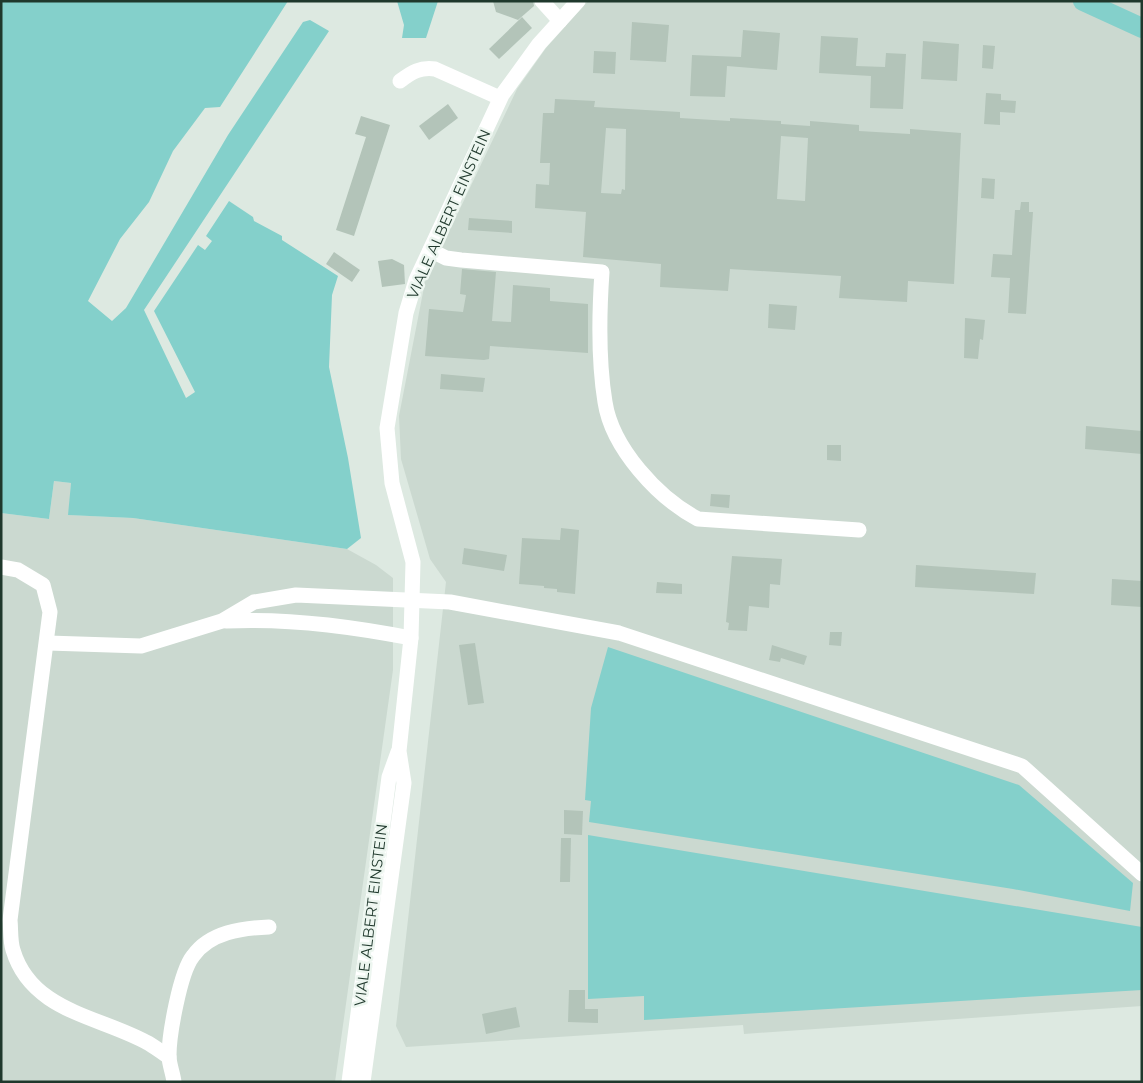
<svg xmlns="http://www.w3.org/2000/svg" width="1143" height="1083" font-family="Montserrat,sans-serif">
	<rect width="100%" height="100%" fill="#dde9e1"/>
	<g fill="#cbd9d0">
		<polygon points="588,1 1142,1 1142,1006 744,1034 743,1025 406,1047 396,1026 446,582 430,559 401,459 399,416 425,282 517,89 546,48"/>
		<polygon points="54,481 71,483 69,515 133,518 347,549 376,565 393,578 393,670 335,1082 1,1082 1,513 49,519"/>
	</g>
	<g fill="#84d0cb">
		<polygon points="1,1 288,1 220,107 205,108 173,151 149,202 120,239 88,301 112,321 126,308 228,135 303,22 310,20 329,31 144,310 186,398 195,392 154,311 198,245 205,250 212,241 206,236 229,201 253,217 254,221 282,236 282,240 338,276 332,295 329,367 348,458 361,538 347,549 133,518 68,515 71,483 54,481 49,519 1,513"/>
		<polygon points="397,1 438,1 426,38 402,38 404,25"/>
		<polygon points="608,647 1019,785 1133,883 1130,911 1013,889 589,822 591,801 585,800 591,708"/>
		<polygon points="588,835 1142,927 1142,990 644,1020 644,996 588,999"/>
	</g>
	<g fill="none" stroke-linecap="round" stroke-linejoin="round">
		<polyline stroke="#84d0cb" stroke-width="20" points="1083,1 1142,28"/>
	</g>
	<g fill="#b3c4b9" fill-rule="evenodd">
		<polygon points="493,1 533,1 534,6 518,20 496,12"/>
		<polygon points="522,17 532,28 499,59 489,49"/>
		<polygon points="632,22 669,25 666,62 630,60"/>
		<polygon points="743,30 780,33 777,70 727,66 725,97 690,96 692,55 741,57"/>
		<polygon points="821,36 858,38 856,66 885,67 886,53 906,54 903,109 870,108 871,76 819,73"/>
		<polygon points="923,41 959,44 957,81 921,79"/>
		<polygon points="983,45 995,46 993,69 982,68"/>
		<polygon points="594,51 616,52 615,74 593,73"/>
		<polygon points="986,93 1001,94 1001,100 1016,101 1015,113 1000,112 1000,125 984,124"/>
		<path d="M555 99 595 101 594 107 680 112V118L730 121V118L781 121V124L810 126V121L859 125V131L910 134V129L961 133 954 284 908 281 907 302 839 298 841 276 730 269 728 291 660 287 661 264 583 257 586 212 535 208 536 184 549 185 550 163H540L543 113H554ZM606 128 626 129 625 190 622 189 621 194 601 193ZM781 136 808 138 805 201 777 199Z"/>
		<polygon points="448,104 458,118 429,140 419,126"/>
		<polygon points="361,116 390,125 354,236 336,230 366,137 355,134"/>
		<polygon points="982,178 995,179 994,199 981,198"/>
		<polygon points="1021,202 1029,202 1029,212 1033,212 1026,314 1008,313 1010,278 991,277 993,254 1012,255 1015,210 1020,210"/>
		<polygon points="469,218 512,221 512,233 468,230"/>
		<polygon points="334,252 360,270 352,282 326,264"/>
		<polygon points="392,259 404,265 405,284 382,287 378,261"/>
		<polygon points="462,269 496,272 492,321 511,322 513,285 550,288 550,301 588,304 588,353 490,346 489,359 484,360 425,356 429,309 463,312 466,295 460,294"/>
		<polygon points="769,304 797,306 795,330 768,328"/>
		<polygon points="965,318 985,320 983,340 980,339 978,359 964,358"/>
		<polygon points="441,374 485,378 483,392 440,389"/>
		<polygon points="1086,426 1142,431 1142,454 1085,449"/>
		<polygon points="827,445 841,445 841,461 827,460"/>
		<polygon points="711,494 730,495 729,508 710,506"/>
		<polygon points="561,528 579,530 575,594 557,592 557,589 544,588 544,586 519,584 522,538 560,540"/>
		<polygon points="464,548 507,555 504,571 462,564"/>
		<polygon points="732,556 782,559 780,585 770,584 769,608 749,606 747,631 728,630 729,623 726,622"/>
		<polygon points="916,565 1036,573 1034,594 915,587"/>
		<polygon points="1112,579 1142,581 1142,607 1111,605"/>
		<polygon points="657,582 682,584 682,594 656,593"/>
		<polygon points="830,632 842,632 841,646 829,645"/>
		<polygon points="475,643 484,703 468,705 459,645"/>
		<polygon points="772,645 807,656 804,665 781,658 780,662 769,660"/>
		<polygon points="564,810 583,811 582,835 564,834"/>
		<polygon points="561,838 571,838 570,882 560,882"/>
		<polygon points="569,990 585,990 585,1009 598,1009 598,1023 568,1022"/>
		<polygon points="516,1007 520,1027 486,1034 482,1014"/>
	</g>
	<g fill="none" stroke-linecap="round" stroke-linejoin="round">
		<g stroke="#fff" stroke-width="15">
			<polyline points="542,1 560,21"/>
			<path d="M400 81C412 72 420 67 435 69L500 98"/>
			<path d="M430 250 446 258 461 260 602 272C599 315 598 359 605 402 612 448 658 498 698 519L859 530"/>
			<path d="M1 567 18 570 43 585 50 612 10 920C11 929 10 941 13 950 31 1011 98 1016 146 1042 154 1046 161 1052 169 1057"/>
			<path d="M226 621C288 618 350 626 411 638"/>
			<polyline points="48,643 141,646 222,621 254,602 296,595 450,602 619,633 1022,766 1142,874"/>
			<path d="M174 1082C173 1073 169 1064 169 1056 169 1035 180 972 193 956 210 932 242 928 269 927"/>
			<polyline points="349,1082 389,777 398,752"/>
			<polyline points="363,1082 404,783 399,751 411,638 413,562 392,483 387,428 406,313 416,280 502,95 539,44 578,1"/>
		</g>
	</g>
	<g text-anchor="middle" stroke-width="5" stroke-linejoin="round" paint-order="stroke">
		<g font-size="15" fill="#1f382c" stroke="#edf6f0">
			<text transform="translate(449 214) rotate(-66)" y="5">VIALE ALBERT EINSTEIN</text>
			<text transform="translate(371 915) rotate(-83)" y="5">VIALE ALBERT EINSTEIN</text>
		</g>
	</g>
	<rect width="1143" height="1083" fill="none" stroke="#1f382c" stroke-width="5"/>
</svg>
